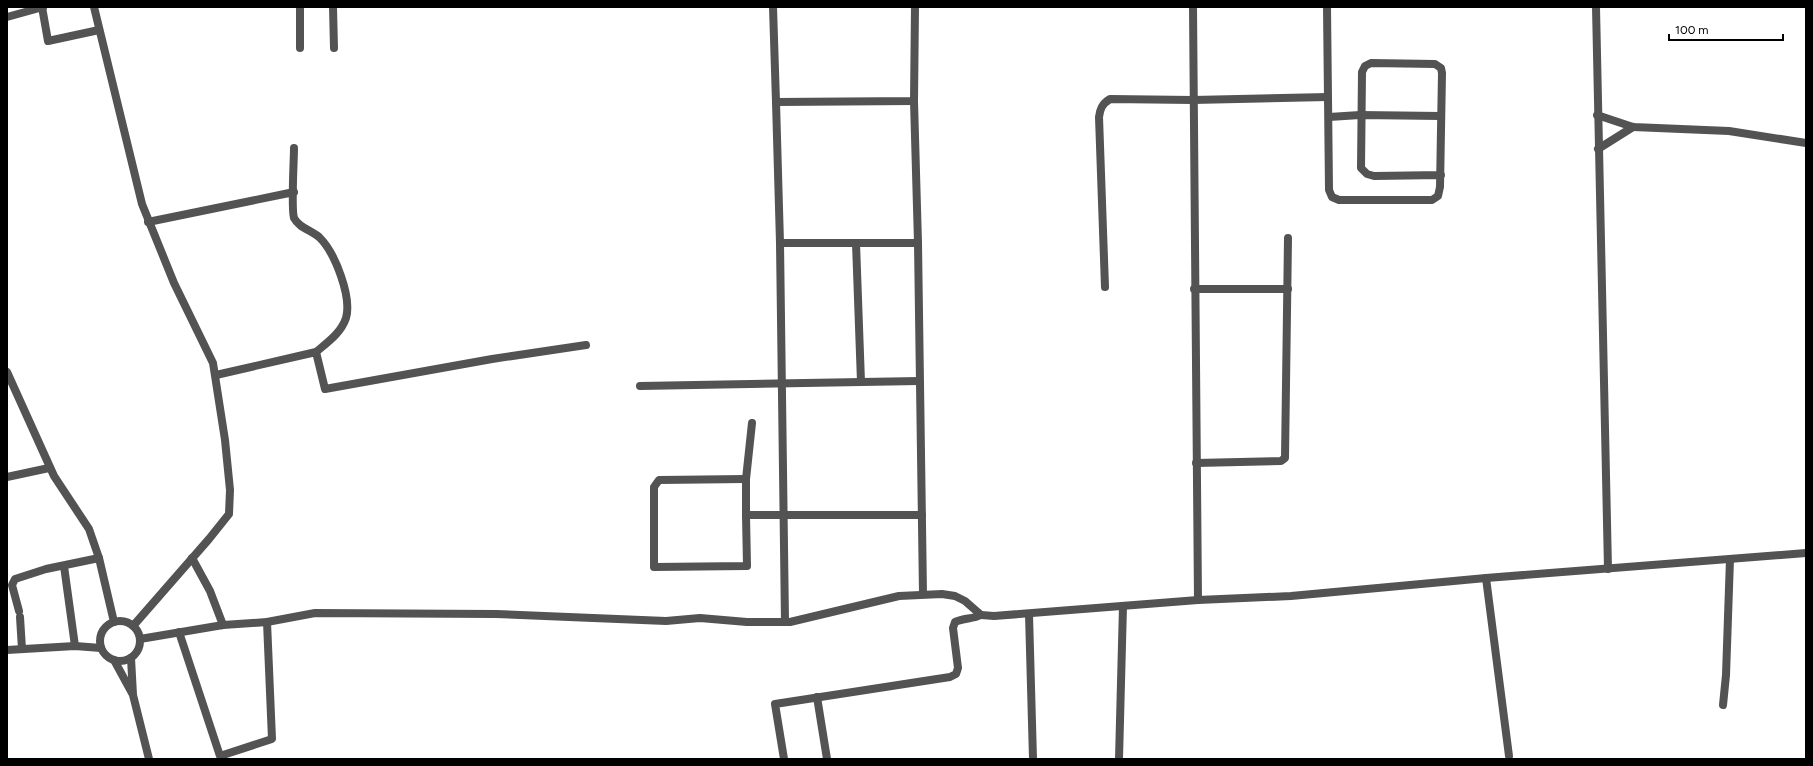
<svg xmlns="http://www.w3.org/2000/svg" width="1813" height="766" font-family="Figtree,sans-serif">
	<rect width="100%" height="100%" fill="#fff"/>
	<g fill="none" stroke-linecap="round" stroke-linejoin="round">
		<g stroke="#535353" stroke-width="8">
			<polyline points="42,7 48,41 99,30"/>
			<polyline points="300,7 300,48"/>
			<polyline points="333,7 334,48"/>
			<polyline points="773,7 776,102"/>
			<polyline points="1193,7 1198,600"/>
			<polyline points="1327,7 1329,190 1332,197 1339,200 1432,200 1438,196 1440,187 1442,73 1441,68 1435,64 1371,63 1365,66 1362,72 1361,168 1367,174 1374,176 1441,175"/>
			<polyline points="1596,7 1608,569"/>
			<polyline points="7,17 43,7"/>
			<polyline points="1597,115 1633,127 1729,131 1806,143"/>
			<polyline points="1329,117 1360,115 1441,116"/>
			<path d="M294 148C294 160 291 209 294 218 299 228 313 231 320 238 335 253 352 297 346 318 341 333 328 342 316 352"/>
			<polyline points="1598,149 1633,127"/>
			<polyline points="148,222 294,192"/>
			<polyline points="780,243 918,243 914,101"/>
			<polyline points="856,243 861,382"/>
			<polyline points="918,243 923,594"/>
			<path d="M1105 287 1099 117C1100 109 1102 104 1110 99L1193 100 1328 97"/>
			<polyline points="1194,289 1288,289"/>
			<polyline points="7,372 54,476 89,529 99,558 114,622"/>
			<polyline points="216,375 316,352 325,389 492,359 586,345"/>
			<polyline points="640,386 919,381"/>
			<polyline points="1196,463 1281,461 1285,458 1288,238"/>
			<polyline points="7,477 49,468"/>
			<polyline points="746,479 659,480 654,487 654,567 747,566 746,515 922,515"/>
			<polyline points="746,515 746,479 752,423"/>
			<polyline points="192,558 210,591 223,625"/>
			<polyline points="64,566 75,646"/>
			<polyline points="1486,578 1509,756"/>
			<polyline points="19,611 12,585 15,579 46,569 99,558"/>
			<polyline points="1029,614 1033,759"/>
			<polyline points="20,617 22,649"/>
			<polyline points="785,622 780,243 776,102 914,101 915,7"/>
			<polyline points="179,632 220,756 272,739 267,622"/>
			<polyline points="140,639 223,625 267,622 315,613 496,614 666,621 700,618 747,622 790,622 899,596 942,594 955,596 965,601 981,615 994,616 1198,600 1291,596 1486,578 1806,553"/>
			<polyline points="817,697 827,759"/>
			<polyline points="1723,705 1726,675 1730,559"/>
			<path d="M784 759 775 704 950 677 956 674 958 668 953 628 955 622C964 618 973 619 981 615"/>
			<polyline points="1119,759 1123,606"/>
		</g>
		<g stroke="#535353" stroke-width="8">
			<polyline points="94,7 142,204 174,283 213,363 225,440 230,490 229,514 209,539 133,626"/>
			<circle cx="120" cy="641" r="20"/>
			<polyline points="7,650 75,646 101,648"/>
			<polyline points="131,658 133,695 149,759"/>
			<polyline points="114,660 132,693"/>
		</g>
	</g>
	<rect width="1813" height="766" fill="none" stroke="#000000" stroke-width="16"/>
	<path d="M1669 34v6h114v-6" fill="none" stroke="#000000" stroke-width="2"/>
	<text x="1675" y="34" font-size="12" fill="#000000" stroke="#ffffff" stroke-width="3" paint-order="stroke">100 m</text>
</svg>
